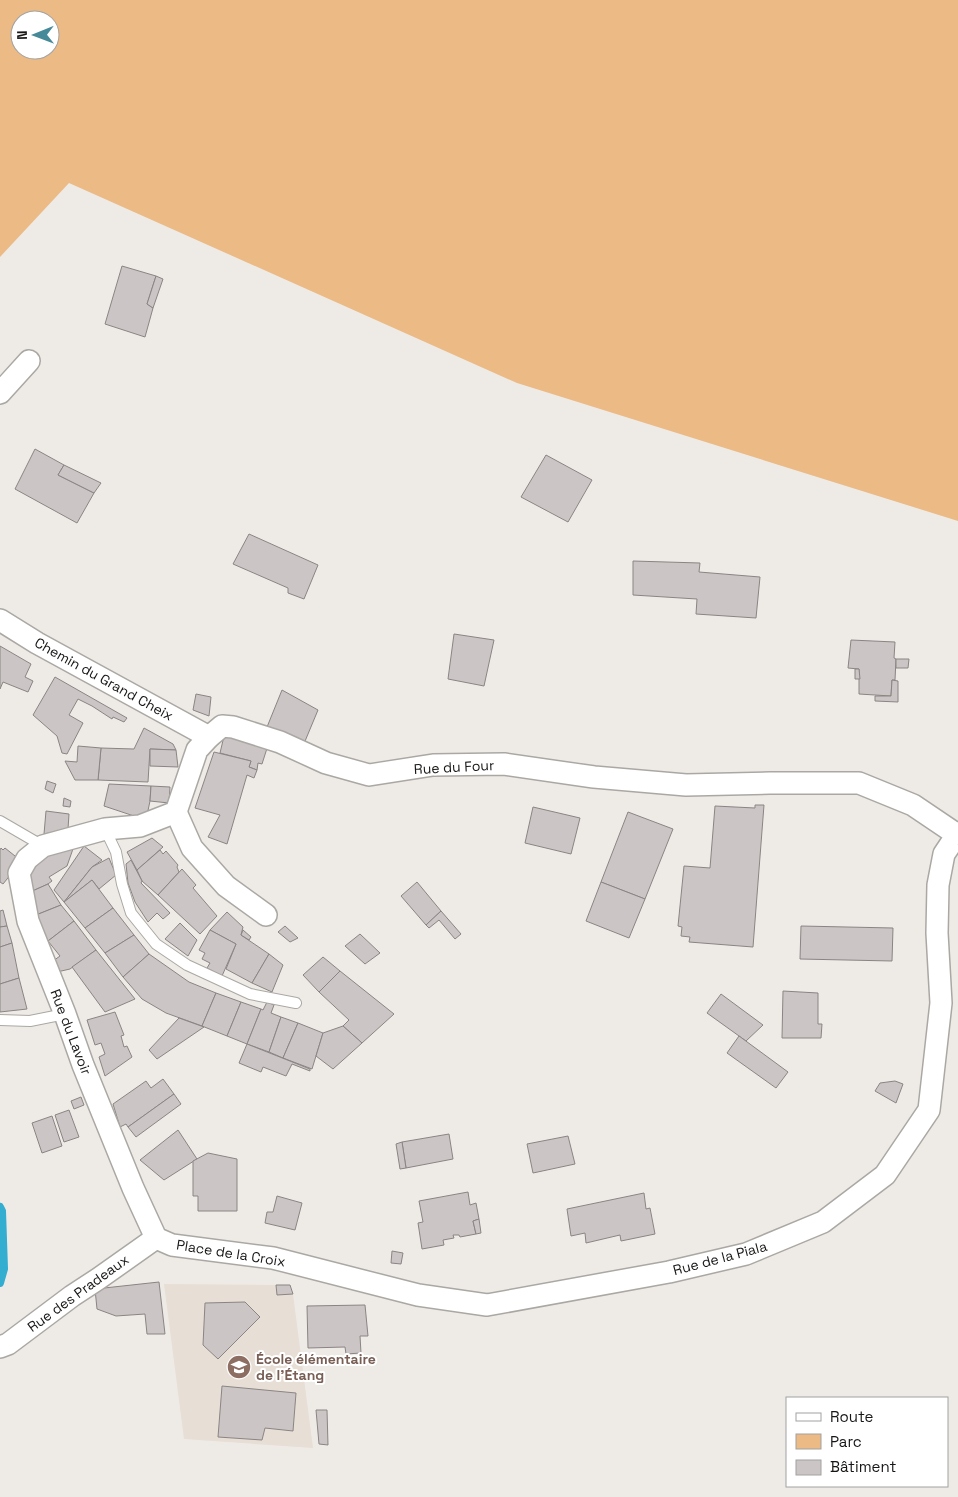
<svg xmlns="http://www.w3.org/2000/svg" width="958" height="1497" font-family="'Space Grotesk',sans-serif">
	<rect width="100%" height="100%" fill="#eeebe7"/>
	<polygon fill="#e7ded5" points="164,1284 290,1285 293,1294 313,1448 184,1439"/>
	<path fill="#ecba85" fill-rule="evenodd" d="M0 0H958V521L517 383 69 183 0 257ZM20 20H50V50H20Z"/>
	<g fill="none" stroke-linecap="round" stroke-linejoin="round">
		<polyline stroke="#33add0" stroke-width="8" points="0,1207 2,1211 4,1269 0,1283"/>
	</g>
	<g fill="#cbc6c5" stroke="#8a8584">
		<polygon points="122,266 156,276 147,304 153,308 145,337 105,324"/>
		<polygon points="156,276 163,279 153,308 147,304"/>
		<polygon points="35,449 64,465 58,475 94,493 77,523 15,489"/>
		<polygon points="546,455 592,480 568,522 521,497"/>
		<polygon points="64,465 101,483 94,493 58,475"/>
		<polygon points="249,534 318,565 304,599 288,593 288,588 233,564"/>
		<polygon points="633,561 700,563 699,572 760,577 756,618 696,614 697,599 633,595"/>
		<polygon points="454,634 494,640 484,686 448,679"/>
		<polygon points="851,640 895,642 894,658 896,659 895,680 892,680 891,696 859,694 859,669 848,668"/>
		<polygon points="0,646 31,664 25,677 33,681 28,692 3,682 0,689"/>
		<polygon points="896,659 909,659 908,668 896,668"/>
		<polygon points="855,669 859,669 860,679 855,679"/>
		<polygon points="55,677 127,718 124,722 113,717 112,719 92,706 78,699 69,715 83,723 67,754 62,753 57,736 33,715"/>
		<polygon points="892,680 898,681 898,702 875,701 875,696 891,696"/>
		<polygon points="282,690 318,710 303,746 265,732"/>
		<polygon points="196,694 211,697 209,716 193,710"/>
		<polygon points="144,728 173,744 176,750 150,749 148,782 98,780 101,748 134,749"/>
		<polygon points="225,732 269,742 262,764 258,763 257,770 249,767 251,761 220,753"/>
		<polygon points="78,746 101,748 98,780 75,780 65,761 77,762"/>
		<polygon points="150,749 176,750 178,767 150,766"/>
		<polygon points="214,752 251,761 249,767 257,770 254,778 247,775 227,844 208,837 220,815 195,808"/>
		<polygon points="47,781 56,784 53,793 45,789"/>
		<polygon points="109,784 151,786 150,801 146,820 104,806"/>
		<polygon points="151,786 170,787 169,803 150,801"/>
		<polygon points="64,798 71,801 70,807 63,806"/>
		<polygon points="755,805 764,805 753,947 689,942 690,937 681,936 682,927 678,926 684,866 710,868 715,806 755,808"/>
		<polygon points="533,807 580,818 571,854 525,843"/>
		<polygon points="46,811 69,814 68,829 44,834"/>
		<polygon points="628,812 673,829 645,899 601,882"/>
		<polygon points="152,838 163,847 137,870 127,852"/>
		<polygon points="74,846 67,866 49,877 52,881 48,884 28,893 26,868 48,853"/>
		<polygon points="84,846 102,860 92,867 64,902 54,890"/>
		<polygon points="1,848 3,850 5,848 20,860 20,863 3,884 0,882 0,850"/>
		<polygon points="160,850 163,854 166,851 178,865 177,867 179,872 158,895 142,881 137,870"/>
		<polygon points="109,858 116,875 99,889 92,880 64,902 92,867"/>
		<polygon points="131,860 142,881 141,883 170,913 163,919 157,913 148,922 135,902 128,883 126,864"/>
		<polygon points="182,869 196,885 193,888 217,916 200,934 158,895"/>
		<polygon points="92,880 113,908 85,928 64,902"/>
		<polygon points="417,882 441,911 426,925 401,896"/>
		<polygon points="601,882 645,899 629,938 586,921"/>
		<polygon points="48,884 61,905 31,917 28,893"/>
		<polygon points="61,905 74,921 48,941 31,917"/>
		<polygon points="113,908 134,935 105,953 85,928"/>
		<polygon points="3,910 7,926 0,927 0,911"/>
		<polygon points="441,911 461,934 455,939 439,920 429,928 426,925"/>
		<polygon points="227,912 243,927 241,935 269,954 252,983 226,969 236,944 210,930"/>
		<polygon points="74,921 96,950 70,969 57,972 53,961 60,956 48,941"/>
		<polygon points="180,923 197,940 188,956 165,939"/>
		<polygon points="7,926 12,943 0,947 0,927"/>
		<polygon points="285,926 298,938 290,942 278,932"/>
		<polygon points="801,926 893,928 892,961 800,959"/>
		<polygon points="210,930 236,944 222,976 207,968 210,963 202,959 205,953 199,950"/>
		<polygon points="243,930 251,937 249,940 241,935"/>
		<polygon points="360,934 380,953 365,964 345,946"/>
		<polygon points="134,935 149,954 123,977 105,953"/>
		<polygon points="12,943 19,978 0,984 0,947"/>
		<polygon points="96,950 135,999 105,1012 72,967"/>
		<polygon points="149,954 189,982 216,993 202,1026 166,1013 142,999 123,977"/>
		<polygon points="269,954 283,965 272,992 252,983"/>
		<polygon points="323,957 340,971 319,992 303,975"/>
		<polygon points="340,971 394,1014 362,1043 343,1026 349,1020 319,992"/>
		<polygon points="19,978 27,1009 0,1012 0,984"/>
		<polygon points="783,991 818,993 818,1024 822,1024 821,1038 782,1038"/>
		<polygon points="216,993 241,1002 227,1036 202,1026"/>
		<polygon points="721,994 763,1025 746,1041 707,1013"/>
		<polygon points="241,1002 261,1009 247,1044 227,1036"/>
		<polygon points="267,1002 274,1005 271,1013 281,1017 269,1052 247,1044 261,1009 263,1010"/>
		<polygon points="115,1012 124,1035 121,1036 124,1047 127,1046 132,1057 105,1076 99,1057 105,1054 101,1043 95,1045 87,1020"/>
		<polygon points="281,1017 298,1023 283,1058 269,1052"/>
		<polygon points="179,1018 204,1027 157,1059 149,1050"/>
		<polygon points="298,1023 323,1033 312,1069 283,1058"/>
		<polygon points="343,1026 362,1043 333,1069 316,1056 323,1033"/>
		<polygon points="739,1036 788,1072 776,1088 727,1053"/>
		<polygon points="247,1044 310,1069 310,1071 292,1064 286,1076 263,1067 261,1072 239,1063"/>
		<polygon points="163,1079 174,1094 128,1127 126,1124 120,1127 113,1104 146,1081 151,1088"/>
		<polygon points="895,1081 903,1084 896,1103 875,1091 880,1083"/>
		<polygon points="174,1094 181,1104 136,1137 128,1127"/>
		<polygon points="81,1097 84,1105 74,1109 71,1101"/>
		<polygon points="69,1110 79,1137 64,1142 55,1115"/>
		<polygon points="52,1116 62,1146 42,1153 32,1123"/>
		<polygon points="178,1130 197,1159 164,1180 140,1160"/>
		<polygon points="449,1134 453,1159 406,1168 402,1142"/>
		<polygon points="568,1136 575,1164 533,1173 527,1144"/>
		<polygon points="402,1142 406,1168 400,1169 396,1144"/>
		<polygon points="208,1153 237,1159 237,1211 198,1211 198,1196 193,1196 193,1161"/>
		<polygon points="468,1192 470,1205 476,1203 479,1219 473,1221 476,1234 460,1237 459,1235 453,1235 454,1238 443,1240 444,1245 422,1249 418,1223 423,1222 419,1201"/>
		<polygon points="644,1193 646,1209 650,1208 655,1234 621,1241 620,1235 586,1243 585,1233 571,1236 567,1209"/>
		<polygon points="277,1196 302,1203 295,1230 265,1223 267,1212 273,1212"/>
		<polygon points="479,1219 481,1233 476,1234 473,1221"/>
		<polygon points="392,1251 403,1253 401,1264 391,1263"/>
		<polygon points="159,1282 165,1334 147,1334 145,1314 116,1316 97,1309 95,1289"/>
		<polygon points="276,1285 290,1285 293,1294 277,1295"/>
		<polygon points="245,1302 260,1317 218,1359 203,1345 205,1303"/>
		<polygon points="365,1305 368,1336 360,1336 361,1353 346,1354 345,1347 308,1348 307,1306"/>
		<polygon points="222,1386 296,1393 293,1431 265,1428 262,1440 218,1437"/>
		<polygon points="316,1410 327,1410 328,1445 319,1444"/>
	</g>
	<g fill="none" stroke-linecap="round" stroke-linejoin="round">
		<g stroke="#aba8a4" stroke-width="12">
			<g id="lane">
				<polyline points="0,821 43,846"/>
				<polyline points="105,829 116,852 122,884 131,913 156,944 187,965 250,994 296,1003"/>
				<polyline points="0,1020 30,1021 65,1014"/>
			</g>
		</g>
		<g stroke="#aba8a4" stroke-width="24">
			<g id="street">
				<polyline points="0,393 29,361"/>
				<polyline points="0,620 37,643 209,737"/>
				<polyline points="176,812 192,848 226,886 266,915"/>
				<polyline points="956,834 913,805 859,783 770,783 686,785 594,777 504,764 433,765 369,775 326,763 280,742 233,727 222,726 209,737 197,750 176,812 140,826 105,829 43,846 27,859 19,873 28,921 65,1014 83,1065 133,1188 156,1238 172,1245 273,1258 418,1295 487,1305 669,1272 746,1254 823,1222 885,1175 929,1110 941,1003 937,933 938,885 944,854 958,833"/>
				<polyline points="0,1347 8,1344 72,1296 98,1279 156,1238"/>
			</g>
		</g>
		<use href="#lane" stroke="#fff" stroke-width="10"/>
		<use href="#street" stroke="#fff" stroke-width="21"/>
	</g>
	<defs>
		<g id="school-disc" transform="scale(1.25)"><circle r="9.5" fill="#8d6e63" stroke="#fff"/><path d="M0-5L7-2L0 1L-7-2ZM-4 1L0 2.5L4 1V4Q0 6-4 4Z" fill="#fff"/></g>
	</defs>
	<g fill-rule="evenodd">
		<use href="#school-disc" x="239" y="1367"/>
	</g>
	<g text-anchor="middle" stroke-width="4" stroke-linejoin="round" paint-order="stroke">
		<g font-size="14" fill="#171615" stroke="#fff">
			<text transform="translate(104 679) rotate(29)" y="5">Chemin du Grand Cheix</text>
			<text transform="translate(454 767) rotate(-3)" y="5">Rue du Four</text>
			<text transform="translate(71 1032) rotate(69)" y="5">Rue du Lavoir</text>
			<text transform="translate(231 1253) rotate(9)" y="5">Place de la Croix</text>
			<text transform="translate(720 1258) rotate(-15)" y="5">Rue de la Piala</text>
			<text transform="translate(78 1293) rotate(-36)" y="5">Rue des Pradeaux</text>
		</g>
		<g font-size="14" font-weight="bold" fill="#785e54" stroke="#fff" text-anchor="start">
			<text x="256" y="1364">École élémentaire<tspan x="256" dy="16">de l'Étang</tspan></text>
		</g>
	</g>
	<rect x="786" y="1397" width="162" height="90" fill="#ffffff" stroke="#a2a2a1"/>
	<rect x="796" y="1413" width="25" height="8" fill="#ffffff" stroke="#a2a2a1"/>
	<text x="830" y="1422" font-size="15" fill="#171615">Route</text>
	<rect x="796" y="1434" width="25" height="15" fill="#ecba85" stroke="#a2a2a1"/>
	<text x="830" y="1447" font-size="15" fill="#171615">Parc</text>
	<rect x="796" y="1460" width="25" height="15" fill="#cbc6c5" stroke="#a2a2a1"/>
	<text x="830" y="1472" font-size="15" fill="#171615">Bâtiment</text>
	<g transform="translate(35 35) rotate(269)"><circle r="24" fill="#ffffff" stroke="#a2a2a1"/>
	<path d="M0-4L9 19L0 12L-9 19Z" fill="#468a99"/>
	<text y="-8" font-size="14" font-weight="bold" text-anchor="middle" fill="#171615">N</text>
	</g>
</svg>
